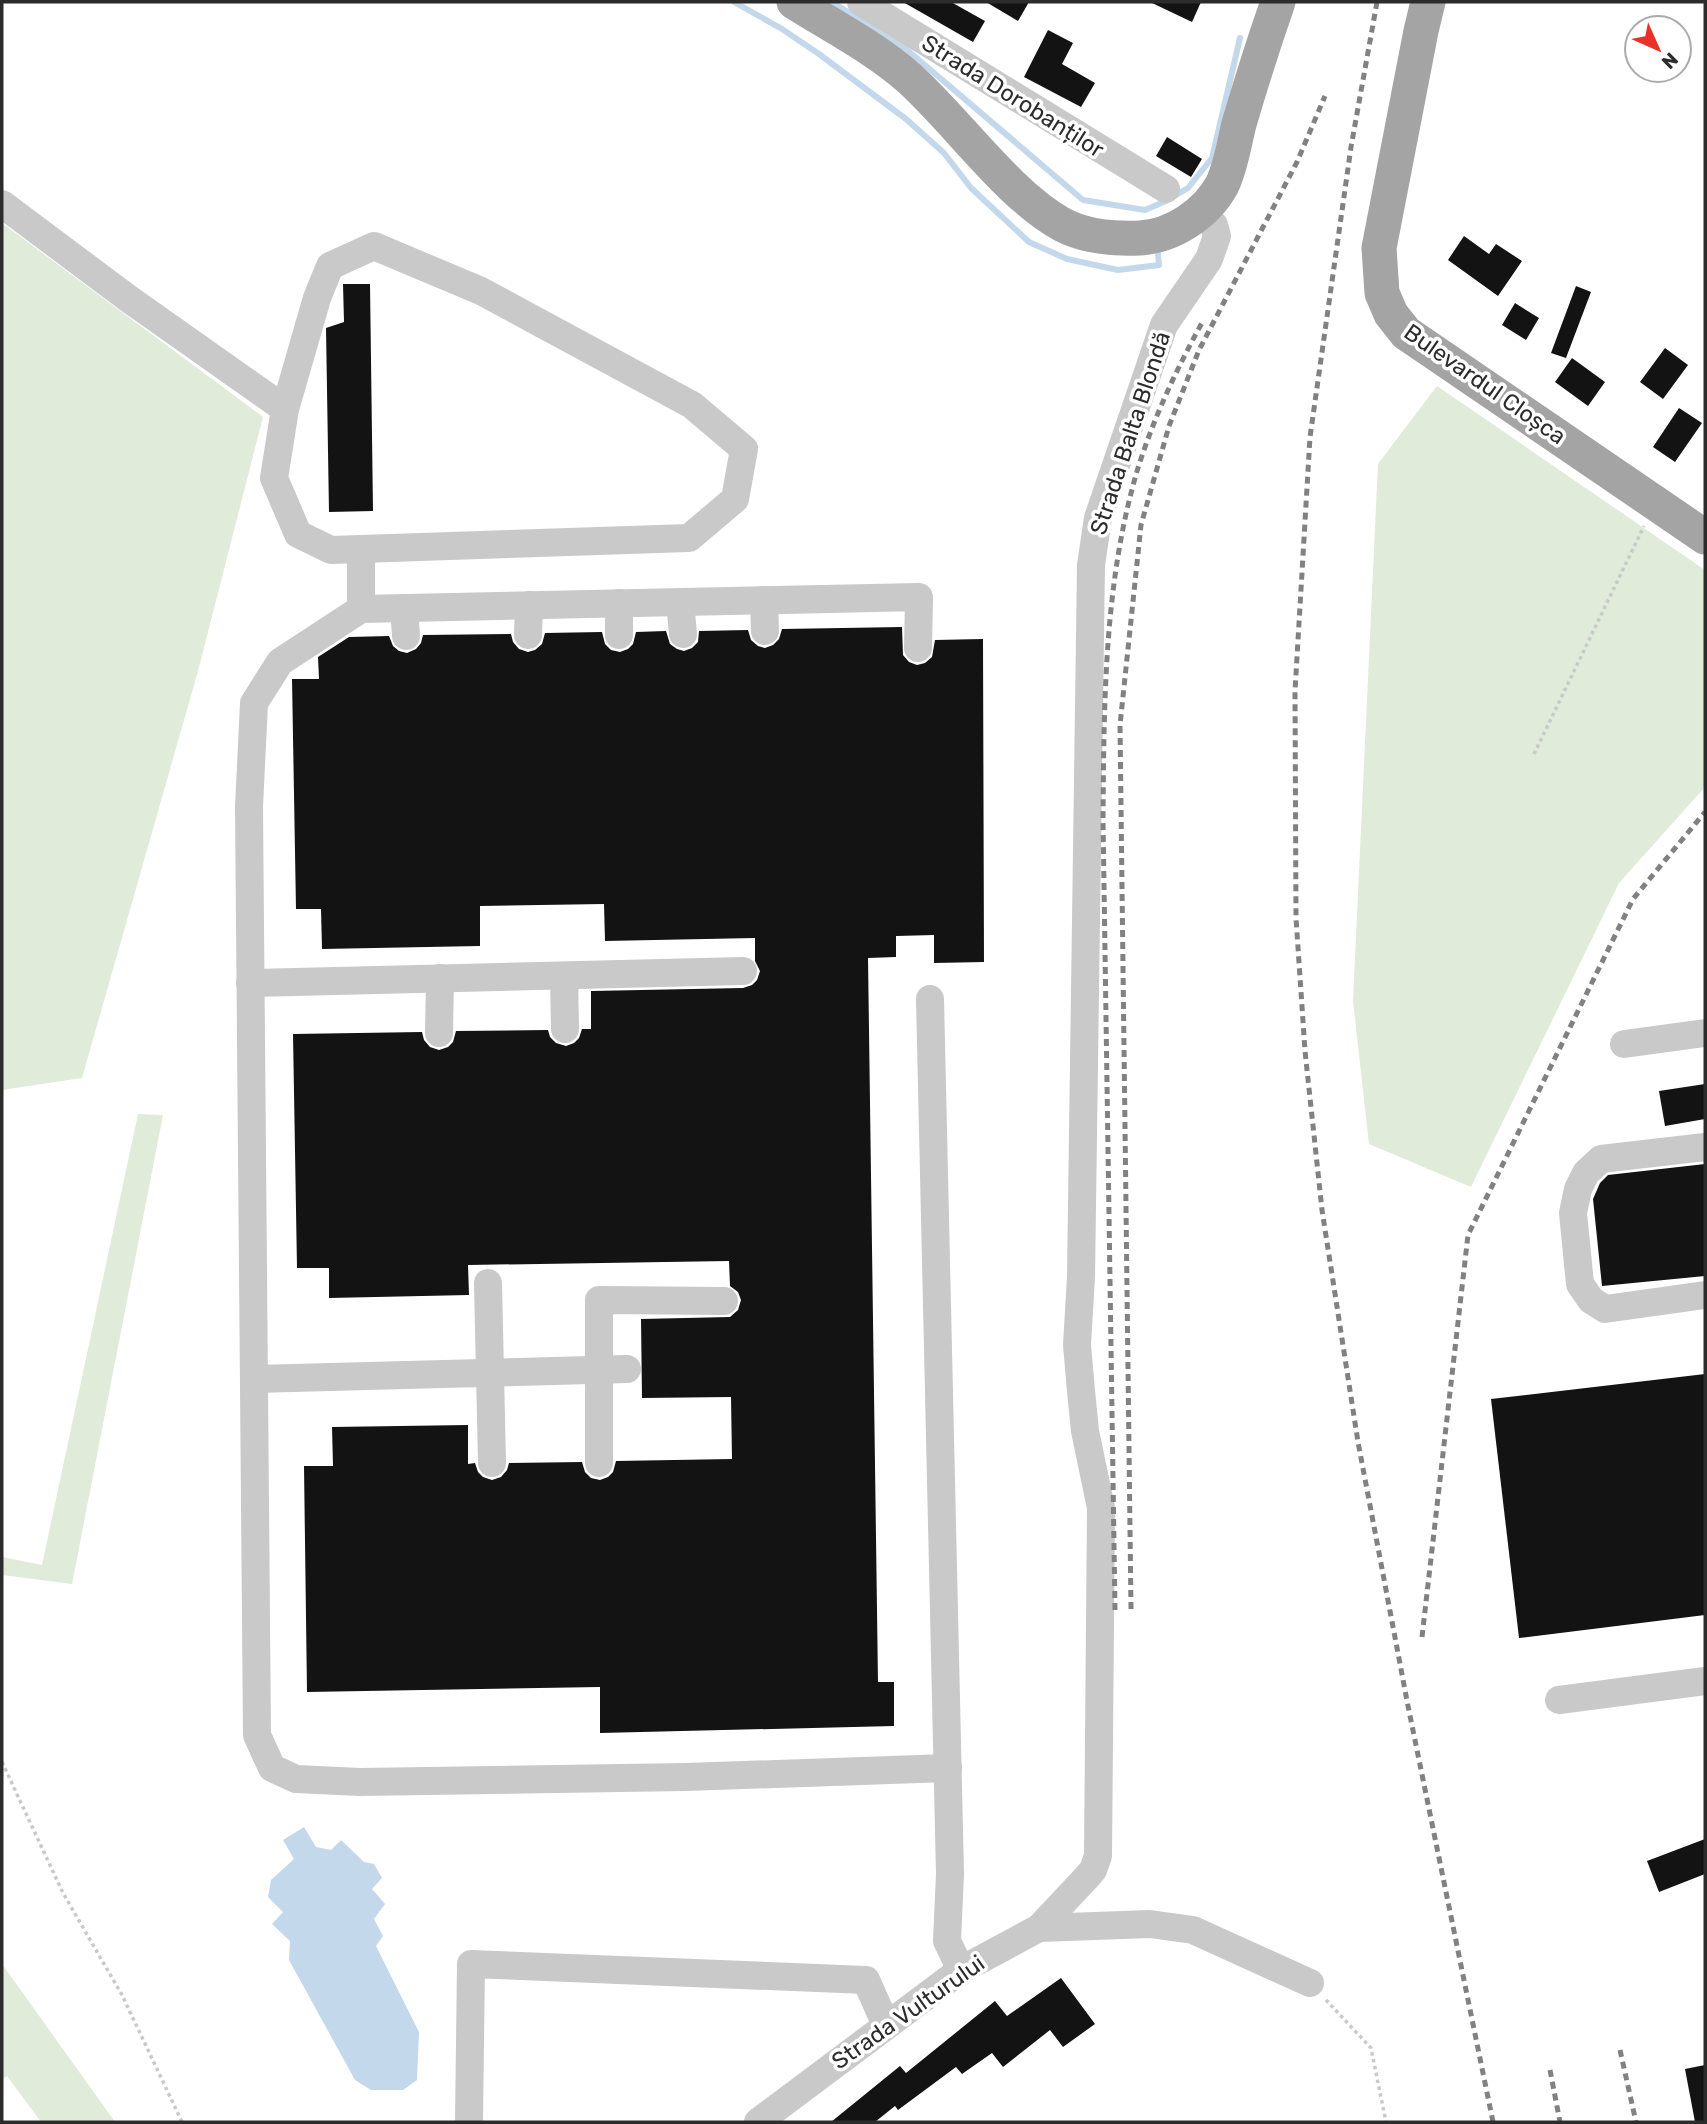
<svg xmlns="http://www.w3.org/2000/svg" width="1707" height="2124" font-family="Rubik,sans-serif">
	<rect width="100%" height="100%" fill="#fff"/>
	<g fill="#e0ebd9">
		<polygon points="2,223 263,417 198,671 82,1078 2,1090"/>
		<polygon points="1437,386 1705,570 1705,787 1619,883 1471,1187 1369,1144 1353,1001 1378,464"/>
		<polygon points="138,1114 163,1115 72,1584 2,1575 2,1557 42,1565"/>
		<polygon points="2,1964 115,2122 41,2122 7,2076 2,2079"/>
	</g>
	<polygon fill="#c4d8eb" points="304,1827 316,1847 331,1850 341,1840 364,1862 374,1864 382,1878 372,1889 385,1904 374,1919 383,1936 376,1946 419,2032 417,2080 403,2090 371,2090 355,2080 289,1960 290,1941 272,1924 283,1912 268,1897 271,1880 294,1859 283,1840"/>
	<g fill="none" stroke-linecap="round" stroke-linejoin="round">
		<g stroke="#c4d8eb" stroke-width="6">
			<polyline points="734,2 782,29 819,54 906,119 944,153 971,188 1029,242 1067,259 1118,270 1159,265 1158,254"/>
			<polyline points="832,2 906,49 1083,200 1145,210 1166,201 1188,188 1212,158 1240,38"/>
		</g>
	</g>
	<g fill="#131313">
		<polygon points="903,2 951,2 985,21 973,42"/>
		<polygon points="986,2 1029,2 1018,21"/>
		<polygon points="1150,2 1201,2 1192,22"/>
		<polygon points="1048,30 1073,43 1062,64 1095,83 1081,107 1024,77"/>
		<polygon points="1167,137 1202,159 1191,177 1156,156"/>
		<polygon points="1464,236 1489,254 1496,244 1522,261 1498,296 1448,260"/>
		<polygon points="343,284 370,284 373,511 329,512 326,328 344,322"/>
		<polygon points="1576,286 1591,292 1566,358 1551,353"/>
		<polygon points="1515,303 1539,318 1526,340 1502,325"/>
		<polygon points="1665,348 1688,365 1663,399 1640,382"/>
		<polygon points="1572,358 1605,382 1588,406 1555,382"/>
		<polygon points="1679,408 1702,423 1675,462 1653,447"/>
		<polygon points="902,627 903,655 909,662 917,665 925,663 932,657 935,640 983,639 984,962 934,963 934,935 896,936 896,957 868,958 878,1682 894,1682 894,1726 600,1733 600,1687 307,1692 304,1466 333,1466 332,1427 468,1425 468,1464 475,1463 478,1472 483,1477 492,1480 501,1477 507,1470 509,1463 582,1462 585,1472 591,1478 600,1480 608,1477 613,1472 616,1461 732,1459 731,1397 642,1398 641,1319 730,1317 738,1310 741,1300 738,1292 730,1286 729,1261 468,1265 469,1295 329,1298 329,1268 297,1268 293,1034 422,1032 424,1040 430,1047 439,1050 448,1047 453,1042 456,1031 548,1030 550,1037 556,1043 566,1046 574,1043 579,1038 582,1029 591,1029 591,991 743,988 752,985 757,980 760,971 755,961 755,938 605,941 604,904 480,906 480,946 322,949 321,909 296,909 292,679 319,679 318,657 349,637 389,636 393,646 399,651 407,653 416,649 421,643 423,635 511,634 513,642 519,649 528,652 535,650 542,644 545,633 602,632 605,644 611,650 620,652 628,649 633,644 636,632 666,631 670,644 677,649 684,651 692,648 698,642 699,631 748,630 751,640 758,646 765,648 773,645 779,639 782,629"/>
		<polygon points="1705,1084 1705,1119 1665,1126 1659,1091"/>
		<polygon points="1705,1164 1705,1276 1602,1286 1593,1199 1600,1183 1608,1175"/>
		<polygon points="1705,1374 1705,1615 1519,1638 1491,1399"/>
		<polygon points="1705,1839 1705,1874 1659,1892 1647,1861"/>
		<polygon points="1061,1978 1095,2024 1063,2047 1050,2030 1003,2067 992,2053 962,2074 956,2067 898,2110 895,2106 875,2122 831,2122 900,2066 906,2073 995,2001 1007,2016"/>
		<polygon points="1705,2065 1705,2122 1695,2122 1685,2069"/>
	</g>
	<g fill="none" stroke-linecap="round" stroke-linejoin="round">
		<g stroke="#c9c9c9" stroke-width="3.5" stroke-dasharray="3.5 3.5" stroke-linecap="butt">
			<polyline points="1534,754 1644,526"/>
			<polyline points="2,1762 63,1893 122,1995 182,2122"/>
			<polyline points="1326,2000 1371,2048 1386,2122"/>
		</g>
		<g stroke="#c9c9c9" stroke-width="28">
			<polyline points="861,2 1166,189"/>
			<polyline points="2,204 129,299 285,409"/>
			<polygon points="374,246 481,291 692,405 744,449 735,499 689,538 331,550 298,534 274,478 285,409 317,298 330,266"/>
			<polyline points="361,549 361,609 280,662 254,703 249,807 257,1735 272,1768 296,1779 360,1782 686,1777 948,1768"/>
			<polyline points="764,600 765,631"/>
			<polyline points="680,602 683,634"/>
			<polyline points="619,603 619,635"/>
			<polyline points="404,608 406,636"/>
			<polyline points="361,609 919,597 918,648"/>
			<polyline points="528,635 529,605"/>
			<polyline points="564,976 565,1029"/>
			<polyline points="250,983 743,971"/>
			<polyline points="930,999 950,1874 947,1941 961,1970"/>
			<polyline points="439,1033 440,978"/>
			<polyline points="1624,1044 1705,1033"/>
			<polyline points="1705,1147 1601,1159 1586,1173 1578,1189 1573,1213 1580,1284 1591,1300 1605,1309 1705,1295"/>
			<polyline points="488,1283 492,1463"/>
			<polyline points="255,1379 627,1369"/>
			<polyline points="599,1463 599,1300 724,1301"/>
			<polyline points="1559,1700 1705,1681"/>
			<polyline points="1039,1928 1086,1878 1093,1870 1098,1856 1101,1508 1085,1431 1081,1391 1077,1345 1081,1277 1091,565 1098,518 1164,325 1209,259 1217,236 1214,225 1200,211"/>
			<polyline points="469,2122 471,1964 866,1980 886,2025"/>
			<polyline points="758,2122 961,1970 1039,1928 1150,1924 1193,1930 1310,1983"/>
		</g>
		<g stroke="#a4a4a4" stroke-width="35">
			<path d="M794 2C832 26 875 48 909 78 958 122 1007 194 1063 225 1086 237 1115 239 1140 238 1173 236 1206 214 1222 185 1231 166 1234 144 1239 124 1251 83 1264 42 1278 2"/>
			<polyline points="1428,2 1421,31 1379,248 1382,293 1391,314 1406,333 1705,537"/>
		</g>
		<g stroke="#818181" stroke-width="5" stroke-dasharray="7 5" stroke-linecap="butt">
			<polyline points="1377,2 1351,147 1310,437 1295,691 1296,918 1305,1051 1322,1210 1358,1442 1408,1706 1493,2122"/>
			<polyline points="1131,1609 1120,725 1141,525 1169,426 1199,350 1297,162 1325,96"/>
			<path d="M1115 1610 1103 819C1104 702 1104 581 1138 468 1154 417 1177 368 1203 321"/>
			<polyline points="1422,1637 1468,1235 1633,899 1705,812"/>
			<polyline points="1620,2050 1636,2122"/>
			<polyline points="1550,2070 1560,2122"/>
		</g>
	</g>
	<g text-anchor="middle" stroke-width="7" stroke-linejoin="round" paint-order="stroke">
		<g font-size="23" fill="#2c2c2c" stroke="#fff">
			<text transform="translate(1013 96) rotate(32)" y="8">Strada Dorobanților</text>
			<text transform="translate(1485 384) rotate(35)" y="8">Bulevardul Cloșca</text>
			<text transform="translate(1130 433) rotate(-72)" y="8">Strada Balta Blondă</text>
			<text transform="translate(908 2012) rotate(-35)" y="8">Strada Vulturului</text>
		</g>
	</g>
	<rect width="1707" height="2124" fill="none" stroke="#2c2c2c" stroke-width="7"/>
	<g transform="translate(1658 49) rotate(135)"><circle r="33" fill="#ffffff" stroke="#ababab" stroke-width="2"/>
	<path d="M0-5L12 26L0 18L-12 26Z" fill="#e93029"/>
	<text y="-10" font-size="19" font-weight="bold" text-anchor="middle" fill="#2c2c2c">N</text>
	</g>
</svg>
